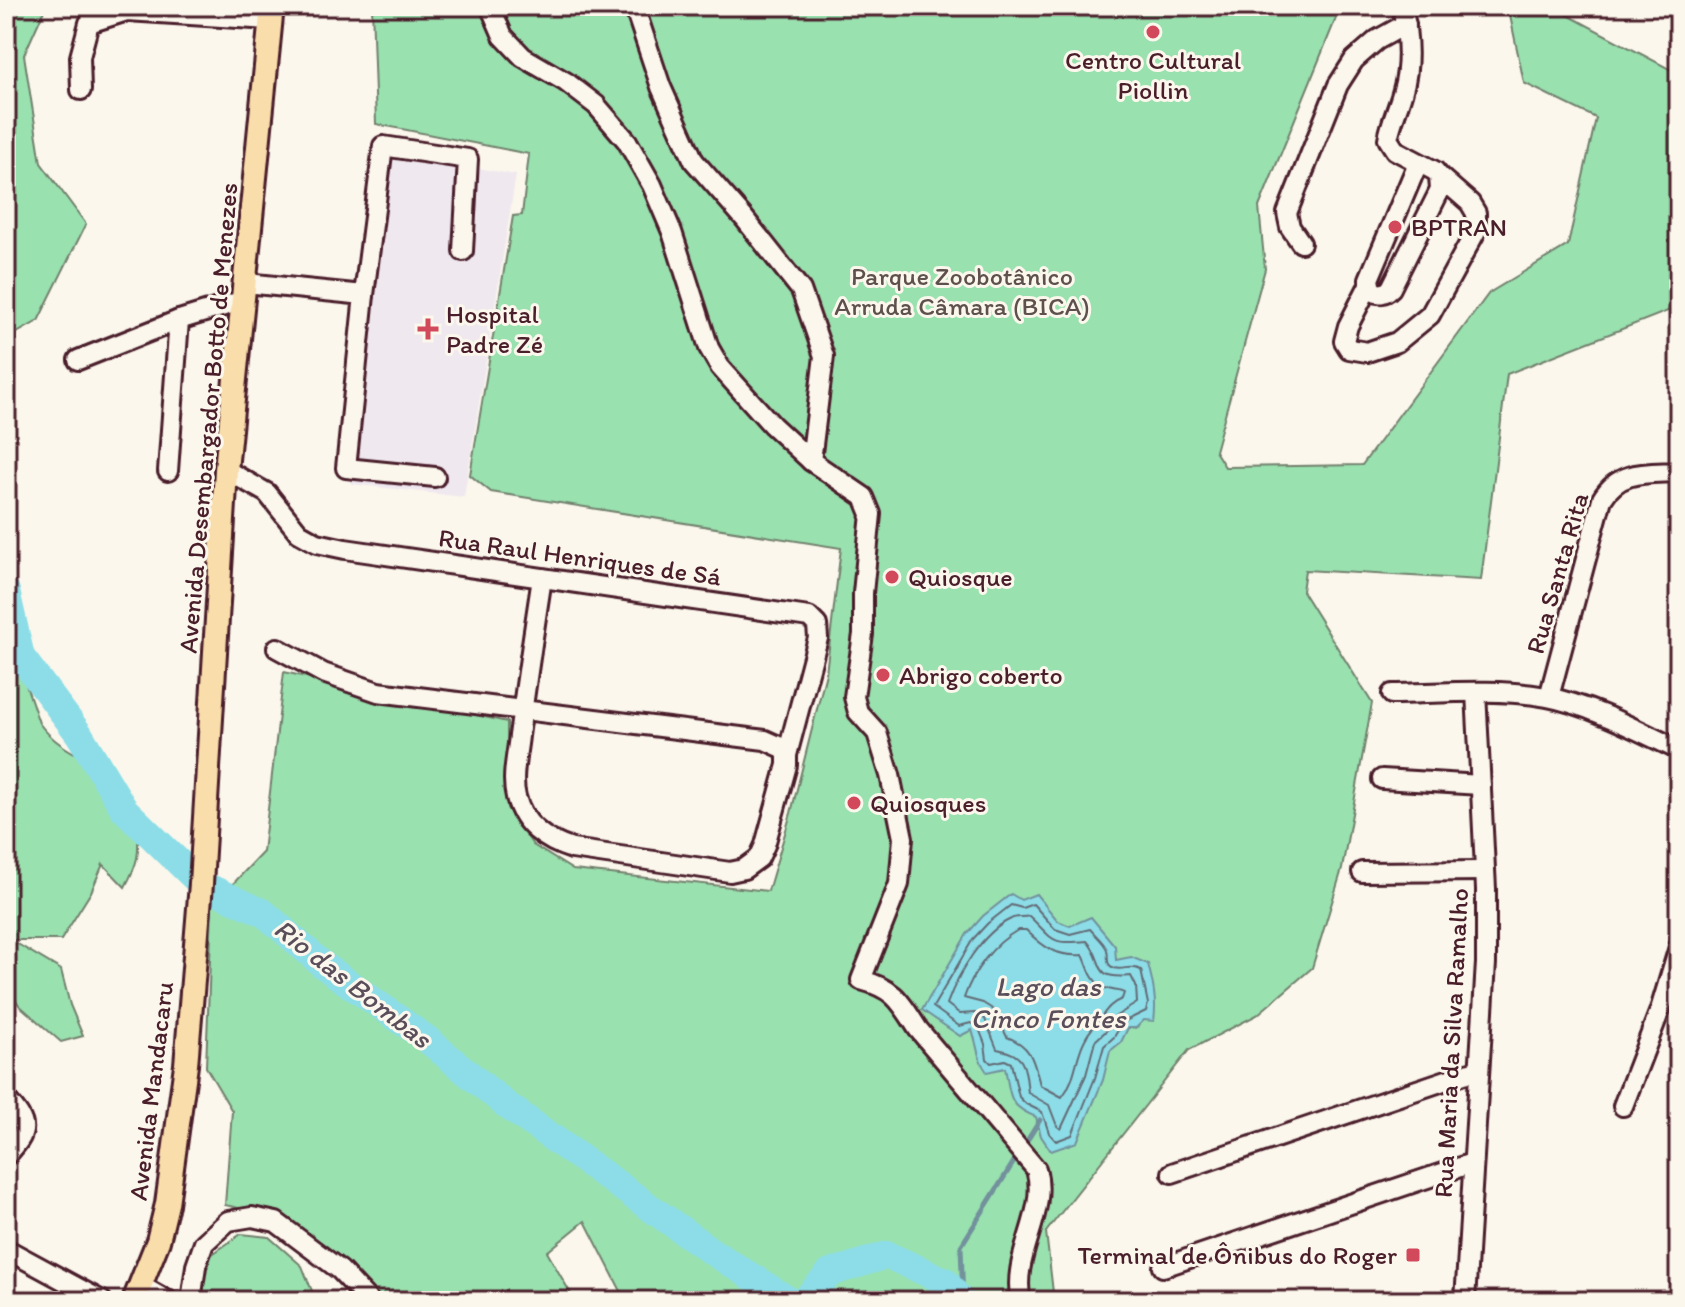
<svg xmlns="http://www.w3.org/2000/svg" width="1685" height="1307" font-family="Itim,sans-serif">
	<rect width="100%" height="100%" fill="#fbf7ec"/>
	<filter id="ink" filterUnits="userSpaceOnUse"><feTurbulence type="fractalNoise" baseFrequency=".0125" numOctaves="2"/><feDisplacementMap in="SourceGraphic" scale="16" xChannelSelector="R" yChannelSelector="G"/><feConvolveMatrix kernelMatrix="1 2 1 2 8 2 1 2 1" color-interpolation-filters="sRGB"/></filter>
	<g filter="url(#ink)">
		<polygon fill="#f0e8ef" points="383,151 516,175 464,497 351,484"/>
		<g fill="#99e1af" stroke="#72806d" stroke-width="2">
			<polygon points="6,6 46,6 24,55 41,163 86,224 38,321 6,339"/>
			<polygon points="372,6 1341,6 1259,207 1265,269 1215,451 1225,467 1362,465 1489,293 1568,245 1596,118 1524,83 1508,6 1551,6 1679,74 1679,185 1672,200 1679,200 1679,294 1668,311 1507,374 1481,580 1305,570 1302,591 1372,703 1342,869 1312,968 1257,1015 1189,1050 1046,1232 1054,1301 626,1301 585,1221 547,1252 575,1301 379,1301 342,1265 285,1218 225,1205 232,1111 206,1067 212,906 263,852 284,672 507,722 507,808 533,845 573,870 768,891 791,813 826,673 841,548 491,492 470,475 513,216 522,215 529,154 376,124"/>
			<path d="M6 626 39 723C73 770 128 755 137 827 140 854 138 863 125 887L103 864 91 892 61 940H11L61 970 70 1005 83 1036 61 1042 19 1005 6 984Z"/>
			<polygon points="241,1234 269,1237 302,1266 316,1301 198,1301 201,1262"/>
		</g>
		<path fill="#8cdde7" stroke="#72919c" stroke-width="2" d="M1011 894 1021 900 1036 894 1058 921 1070 926 1091 917 1115 946 1116 960 1131 957 1148 964C1153 983 1157 1001 1154 1021L1144 1020 1136 1028H1128L1121 1042 1110 1051 1103 1080 1077 1142 1051 1151 1041 1136 1036 1117C1006 1105 1011 1095 1005 1068L987 1072C977 1059 978 1046 972 1030L960 1036 922 1010 967 934 983 916Z"/>
		<g fill="none" stroke-linecap="round" stroke-linejoin="round">
			<g stroke="#646b76" stroke-width="2">
				<path d="M1033 904 1055 929 1070 934 1090 929C1095 935 1105 943 1107 950 1109 957 1105 965 1114 968 1124 971 1129 964 1141 970L1148 1004 1146 1011 1123 1022 1114 1037 1104 1046 1095 1078 1072 1135 1056 1141 1049 1133 1042 1112 1026 1104 1019 1097 1011 1063 1005 1060 991 1063 987 1059 985 1044 978 1026 971 1023 959 1026 933 1007 973 939 988 923 1011 905 1022 908Z"/>
				<path d="M1029 916C1055 940 1049 945 1087 941 1107 964 1090 980 1131 976L1136 986 1137 1003 1116 1016 1107 1030 1095 1041 1086 1075 1061 1129 1057 1126 1049 1105 1028 1093C1025 1065 1025 1054 997 1049L985 1019 975 1013 960 1014 947 1004C958 974 981 933 1011 919 1016 916 1023 918 1029 916Z"/>
				<path d="M1018 930H1026C1044 948 1057 957 1083 955 1089 967 1090 981 1105 988 1112 991 1119 990 1124 993L1122 999C1108 1004 1105 1013 1096 1024 1073 1048 1080 1074 1062 1097L1040 1085C1034 1062 1032 1046 1007 1037L994 1010 983 1003 964 998C973 971 993 944 1018 930Z"/>
			</g>
			<polyline stroke="#72919c" stroke-width="5" points="963,1301 961,1246 1040,1120"/>
			<g stroke="#8cdde7" stroke-width="28">
				<polyline points="6,591 21,657 79,734 124,809 201,884 264,913 323,965 428,1040 505,1104 711,1251 790,1301"/>
				<polyline points="804,1301 830,1273 887,1255 945,1281 961,1301"/>
			</g>
			<g stroke="#4a1f2b" stroke-width="24">
				<g id="minor">
					<path d="M490 6 503 36 523 57 566 82 596 105 627 141 652 185 672 232 709 348 720 367 772 425 811 461 864 497 871 514 863 593V634L854 697 858 712 877 733 890 775 903 838 899 884 861 980C895 989 900 1001 918 1029L1036 1169C1049 1213 1010 1256 1021 1301"/>
					<polyline points="634,6 661,87 694,161 744,218 801,290 824,356 811,461"/>
					<path d="M1402 6C1408 33 1411 63 1403 90 1399 106 1391 122 1388 139L1395 150 1435 171 1439 176 1440 190 1391 288C1384 295 1379 295 1371 290L1369 279 1418 163"/>
					<polyline points="81,90 80,57 89,23 127,11 271,20"/>
					<polyline points="1301,243 1290,227 1287,213 1338,85 1354,60 1377,40 1406,24"/>
					<polyline points="246,283 364,295 346,468 435,477"/>
					<polyline points="1369,285 1348,326 1344,341 1349,349 1367,352 1397,342 1430,315 1476,231 1476,213 1470,203 1439,176"/>
					<polyline points="364,295 383,146 468,159 463,251"/>
					<polyline points="78,360 179,320"/>
					<polyline points="226,470 267,493 299,533 317,543 345,549 809,617 817,625 818,638 787,755"/>
					<polyline points="168,471 179,320 244,300"/>
					<path d="M277 648 323 673 378 692 765 740 783 748 787 755V765L765 845 759 858 744 869 730 872 572 849C546 841 523 825 516 797 511 778 517 755 519 736 526 683 534 630 542 578"/>
					<path d="M1392 694C1443 693 1496 688 1547 697 1590 705 1639 731 1679 750"/>
					<path d="M1549 697 1602 499C1620 469 1647 474 1679 472"/>
					<polyline points="1382,779 1481,785"/>
					<polyline points="1362,872 1485,871"/>
					<path d="M6 1099C29 1125 29 1131 6 1156"/>
					<polyline points="1623,1106 1660,1010 1679,947"/>
					<polyline points="1172,1173 1479,1069"/>
					<polyline points="6,1249 102,1301"/>
					<polyline points="1163,1267 1472,1163"/>
					<polyline points="140,1285 168,1301"/>
					<polyline points="191,1301 196,1266 204,1243 228,1221 252,1217 276,1222 340,1270 369,1301"/>
					<polyline points="1465,1301 1486,963 1486,889 1476,692"/>
				</g>
			</g>
			<g stroke="#4a1f2b" stroke-width="28">
				<polyline id="major" points="134,1301 158,1241 167,1204 186,1065 201,884 226,470 272,6"/>
			</g>
			<use href="#minor" stroke="#fbf7ec" stroke-width="18"/>
			<use href="#major" stroke="#f9deab" stroke-width="22"/>
		</g>
	</g>
	<g fill="#d1495b" stroke="#fbf7ec" stroke-width="3">
		<circle cx="1153" cy="32" r="8"/>
		<circle cx="1395" cy="227" r="8"/>
		<path d="M424 317h8v8h8v8h-8v8h-8v-8h-8v-8h8z"/>
		<circle cx="892" cy="577" r="8"/>
		<circle cx="883" cy="675" r="8"/>
		<circle cx="854" cy="803" r="8"/>
		<rect x="1405" y="1247" width="16" height="16" rx="4"/>
	</g>
	<g text-anchor="middle" stroke-width="6" stroke-linejoin="round" paint-order="stroke">
		<g font-size="26" fill="#4a1f2b" stroke="#fbf7ec" text-anchor="start">
			<text x="1153" y="69" text-anchor="middle">Centro Cultural<tspan x="1153" dy="30">Piollin</tspan></text>
			<text x="1411" y="236">BPTRAN</text>
			<text x="446" y="323">Hospital<tspan x="446" dy="30">Padre Zé</tspan></text>
			<text x="908" y="586">Quiosque</text>
			<text x="899" y="684">Abrigo coberto</text>
			<text x="870" y="812">Quiosques</text>
			<text x="1397" y="1264" text-anchor="end">Terminal de Ônibus do Roger</text>
		</g>
		<g font-size="26" fill="#5e504c" stroke="#fbf7ec">
			<text x="962" y="285">Parque Zoobotânico<tspan x="962" dy="30">Arruda Câmara (BICA)</tspan></text>
		</g>
		<g font-size="26" fill="#4a1f2b" stroke="#fbf7ec">
			<text transform="translate(208 418) rotate(-85)" y="9">Avenida Desembargador Botto de Menezes</text>
			<text transform="translate(580 557) rotate(8)" y="9">Rua Raul Henriques de Sá</text>
			<text transform="translate(1557 573) rotate(-74)" y="9">Rua Santa Rita</text>
			<text transform="translate(1451 1043) rotate(-87)" y="9">Rua Maria da Silva Ramalho</text>
			<text transform="translate(151 1091) rotate(-83)" y="9">Avenida Mandacaru</text>
		</g>
		<g font-size="28" font-style="italic" fill="#5a4e5a" stroke="#fbf7ec">
			<text transform="translate(353 983) rotate(38)" y="10">Rio das Bombas</text>
			<text x="1048" y="996">Lago das<tspan x="1048" dy="32">Cinco Fontes</tspan></text>
		</g>
	</g>
	<rect width="1685" height="1307" fill="none" stroke="#fbf7ec" stroke-width="32"/>
	<rect x="16" y="16" width="1653" height="1275" fill="none" stroke="#4a1f2b" stroke-width="3" filter="url(#ink)"/>
</svg>
